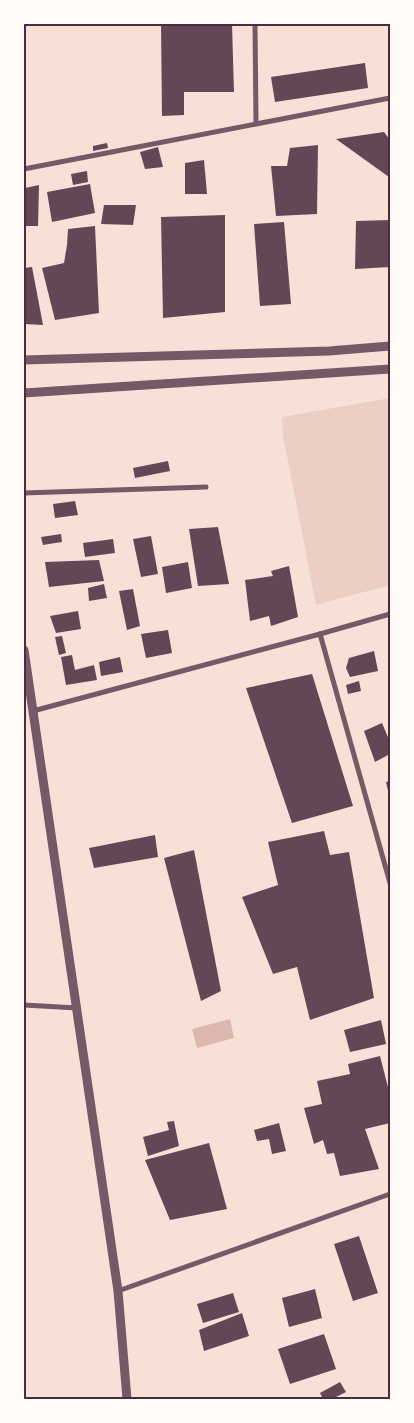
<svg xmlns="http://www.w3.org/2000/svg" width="414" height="1423" font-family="'Asap Condensed',sans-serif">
	<rect width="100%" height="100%" fill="#f7e1d7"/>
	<polygon fill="#ebcfc5" points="390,398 390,585 316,605 283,435 282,417"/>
	<polygon fill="#dcb8b0" points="230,1019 234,1038 197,1048 192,1029"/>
	<g fill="#644757">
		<polygon points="161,24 232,24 234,92 184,92 184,115 162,116"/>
		<polygon points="365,63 368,88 275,102 271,77"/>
		<polygon points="384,132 390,140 389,177 336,139"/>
		<polygon points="107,143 108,148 93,151 93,146"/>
		<polygon points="318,145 317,214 276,216 271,166 287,166 290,148"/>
		<polygon points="158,147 163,167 145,169 140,152"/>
		<polygon points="204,160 207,194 185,194 185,163"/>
		<polygon points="87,171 88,182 73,185 71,174"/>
		<polygon points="90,184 95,213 52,222 47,192"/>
		<polygon points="39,185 38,226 24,226 25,188"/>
		<polygon points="104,205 136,205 133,225 101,224"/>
		<polygon points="225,215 225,312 163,318 161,217"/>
		<polygon points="390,220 390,267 355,269 356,221"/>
		<polygon points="284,222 291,304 260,306 254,224"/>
		<polygon points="95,226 99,313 55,320 42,268 64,263 67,245 68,229"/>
		<polygon points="32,267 43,325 24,324 24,268"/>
		<polygon points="168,461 170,471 135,478 133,468"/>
		<polygon points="75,501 78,515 55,518 53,504"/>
		<polygon points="218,527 229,584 198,586 189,529"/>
		<polygon points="61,534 62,542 43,545 41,537"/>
		<polygon points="151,536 158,574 141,577 133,539"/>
		<polygon points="113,539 115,553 85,557 83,543"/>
		<polygon points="99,560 104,581 49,587 45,562"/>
		<polygon points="188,562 192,588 166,593 162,567"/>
		<polygon points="289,566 298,617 271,626 269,616 250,621 245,580 273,576 271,571"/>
		<polygon points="104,584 107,598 89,601 88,588"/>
		<polygon points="133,589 140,626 127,630 119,591"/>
		<polygon points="78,611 81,629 56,633 50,616"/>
		<polygon points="168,630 172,653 146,658 141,634"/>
		<polygon points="62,636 66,653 59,655 55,637"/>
		<polygon points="374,651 378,671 350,677 346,668 349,658"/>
		<polygon points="72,655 75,670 94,665 97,680 66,685 61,657"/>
		<polygon points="120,657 123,672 101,676 99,662"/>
		<polygon points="312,674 353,806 292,823 246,688"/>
		<polygon points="359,681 361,691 348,694 346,685"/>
		<polygon points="382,723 390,742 390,754 375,762 364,731"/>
		<polygon points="390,781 390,795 389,795 386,782"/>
		<polygon points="324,831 330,855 349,852 374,998 310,1020 297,967 273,974 242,897 278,885 268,842"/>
		<polygon points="155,835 158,857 94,868 89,848"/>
		<polygon points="194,850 221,991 201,1001 164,858"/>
		<polygon points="381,1020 386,1044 350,1052 344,1030"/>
		<polygon points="380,1056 390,1095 390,1123 365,1129 379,1169 340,1176 334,1153 327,1154 323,1140 314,1144 304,1108 322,1104 317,1081 350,1074 348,1064"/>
		<polygon points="174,1121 179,1146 148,1156 143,1137 169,1130 167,1122"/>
		<polygon points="279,1123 286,1151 272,1154 269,1139 257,1141 254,1130"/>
		<polygon points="209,1143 227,1209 170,1220 145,1160"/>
		<polygon points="359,1236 378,1293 353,1301 334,1244"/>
		<polygon points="315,1289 322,1318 289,1327 282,1298"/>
		<polygon points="233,1293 239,1312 203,1323 197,1304"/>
		<polygon points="242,1313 249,1336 204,1351 199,1330"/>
		<polygon points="324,1334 336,1369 290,1384 278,1349"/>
		<polygon points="340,1382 346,1392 332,1399 323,1399 320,1393"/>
	</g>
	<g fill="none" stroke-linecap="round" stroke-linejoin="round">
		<g stroke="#755966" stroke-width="5">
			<polyline points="255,24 256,123"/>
			<polyline points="24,169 390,98"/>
			<polyline points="24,493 206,487"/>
			<polyline points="320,634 390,883"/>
			<polyline points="33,711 320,634 390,614"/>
			<polyline points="24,1005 77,1008"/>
			<polyline points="118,1291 390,1194"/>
		</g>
		<g stroke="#755966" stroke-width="9">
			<polyline points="24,360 329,351 390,346"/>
			<polyline points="24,393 390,369"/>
			<polyline points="24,650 118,1291 127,1399"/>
		</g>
	</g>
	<rect width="414" height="1423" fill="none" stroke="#fffaf5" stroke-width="50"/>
	<rect x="25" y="25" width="364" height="1373" fill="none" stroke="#4a2c40" stroke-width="2"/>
</svg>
